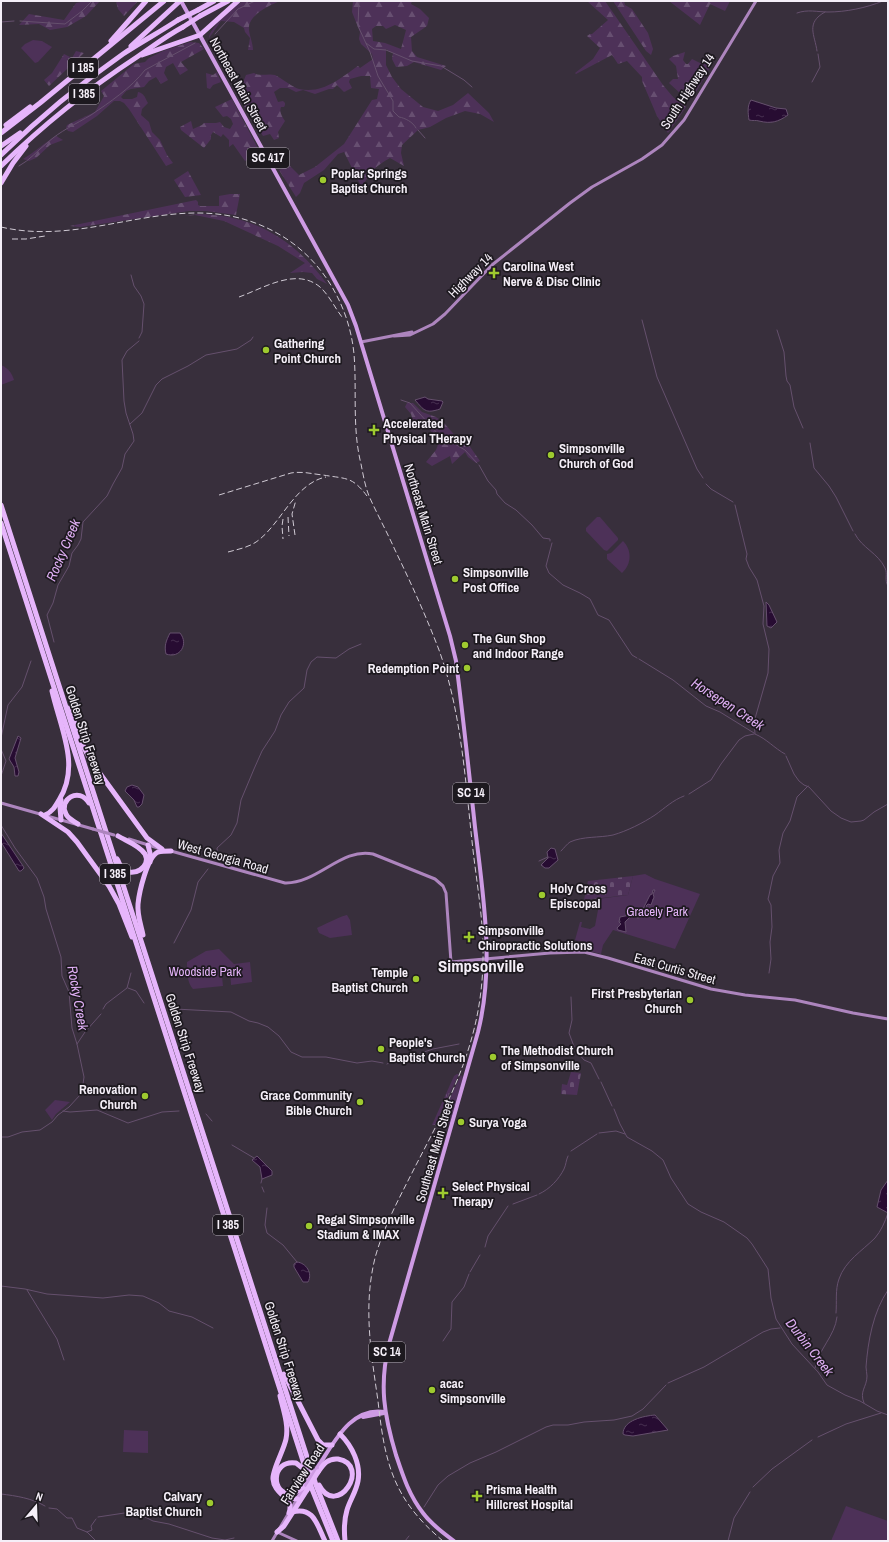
<svg xmlns="http://www.w3.org/2000/svg" width="889" height="1542" font-family="'Archivo Narrow',sans-serif">
	<defs>
		<pattern id="grass-tufts" width="24" height="20" patternUnits="userSpaceOnUse"><rect width="24" height="20" fill="#4d3158"/><path d="M3 7l-1-3M5 7V3M7 7l1-3M15 17l-1-3M17 17v-4M19 17l1-3" fill="none" stroke="#674f71"/></pattern>
		<pattern id="forest-firs" width="22" height="20" patternUnits="userSpaceOnUse"><rect width="22" height="20" fill="#4d3158"/><path d="M5 1l3.5 6h-7zM16 11l3.5 6h-7z" fill="#674f71"/></pattern>
		<pattern id="cemetery-stones" width="16" height="16" patternUnits="userSpaceOnUse"><rect width="16" height="16" fill="#4d3158"/><path d="M2 7V4a2 2 0 0 1 4 0v3zM10 15v-3a2 2 0 0 1 4 0v3z" fill="#674f71"/></pattern>
		<pattern id="water-ripples" width="26" height="14" patternUnits="userSpaceOnUse"><rect width="26" height="14" fill="#270c32"/><path d="M2 4q2-2 4 0t4 0M15 11q2-2 4 0t4 0" fill="none" stroke="#473050"/></pattern>
	</defs>
	<rect width="100%" height="100%" fill="#382f3c"/>
	<polygon fill="url(#grass-tufts)" points="457,1074 459,1074 435,1125 432,1125 454,1076"/>
	<g fill="url(#forest-firs)" fill-rule="evenodd">
		<polygon points="85,1 100,1 86,16 67,27 50,30 39,24 19,25 29,14 64,20 76,3"/>
		<polygon points="116,1 138,1 124,16 118,9"/>
		<path d="M243 1H280C270 5 251 14 249 26 248 33 253 42 253 50H248L250 38 245 32 244 28 234 22 221 21 209 38C209 28 235 5 243 1Z"/>
		<path d="M353 1H412L411 4 420 9 429 18 427 26 411 37 412 51 417 57 446 66 441 70 414 62 407 66 396 67 392 59 393 53 386 49V65L392 77 401 89 423 107 438 111 453 105 468 93 489 113 494 122 480 114 465 111 446 118 430 127 418 130 402 145 401 153 404 166 390 158C383 162 376 166 371 173 367 177 366 182 361 186L344 152 338 154 324 170 304 183 300 193 296 197 279 170 289 165 299 175 315 167 344 144 372 100 377 99 379 89 371 88 370 76H361L350 79 349 82 352 88 344 92 337 85 333 89H329L315 94 303 90 296 92 288 88H280L274 92 278 102 283 101 285 103V105L284 107H281C279 112 282 117 285 121L278 132 279 138 274 140 270 134 263 136 254 121 252 113 247 111 233 86 234 84 244 80 246 75 254 73C260 77 268 73 275 75 281 78 294 88 299 89 323 94 339 79 358 66L360 68 373 59 372 54 361 44 359 39 360 32 352 12ZM395 25 406 30 401 49 385 43 373 41 372 29 376 26H383L386 29Z"/>
		<polygon points="587,1 605,1 663,85 673,97 686,107 668,133 657,116 642,81 642,77 627,61 618,64 612,55 576,74 575,73 593,59 600,48 587,36 590,34 592,34 608,20"/>
		<polygon points="613,1 624,1 625,5 632,9 648,33 653,49 651,55 646,51"/>
		<polygon points="669,1 730,1 725,11 710,4 700,25"/>
		<path d="M190 42 199 43 204 49 181 62 188 70 180 75 173 63 166 67 164 73 168 80 161 84 156 77 149 81 144 87 131 89 126 91 121 97 123 99H132L137 97 138 92C144 93 145 98 148 103L142 109 141 115 149 122 152 132 160 140 167 155 173 163 166 166 129 109 124 103 120 101H114L97 116 73 132 68 131 66 128 67 125 95 112 104 96 101 91 134 64 145 62 149 58 163 51Z"/>
		<polygon points="76,51 84,53 49,86 44,80 52,73 64,54 72,58"/>
		<polygon points="685,52 683,60 686,64 688,64 692,59 700,63 712,64 696,92 690,99 681,94 669,83 673,79 678,79 676,66 669,59 673,56"/>
		<polygon points="217,72 221,82 213,85 210,89 207,88 206,73 213,75"/>
		<polygon points="232,99 260,152 245,161 233,144 229,147 229,140 223,134 221,137 213,132 211,135 211,139 204,148 181,130 180,127 191,121 193,129 202,125 204,123 216,123 220,122 224,127 230,129 233,124 231,119 227,116 223,117 215,107"/>
		<path d="M56 136 63 140 50 145 36 158 29 161 23 159C35 152 44 143 56 136Z"/>
		<polygon points="188,171 201,195 185,197 174,180"/>
		<polygon points="230,194 240,194 236,215 206,211 189,211 80,227 70,226 196,200 198,202 198,205 200,206 219,206 219,196"/>
		<path d="M198 214C254 215 294 239 327 284L317 279 312 273 303 272 290 273 305 263 278 246 224 221 195 215 183 216Z"/>
		<polygon points="407,403 413,403 422,412 436,417 444,423 458,439 466,441 480,461 476,463 468,457 465,452 452,464 450,456 432,466 426,462 436,450 439,442 430,430 425,426 415,427 411,414 405,407"/>
	</g>
	<g fill="url(#cemetery-stones)">
		<polygon points="633,876 628,895 584,900 588,881"/>
		<polygon points="571,1072 581,1073 577,1095 561,1094 562,1084 567,1085"/>
	</g>
	<g fill="#4d3158">
		<polygon points="33,40 42,41 52,47 38,62 35,63 21,48 25,44"/>
		<path d="M1 365C8 368 12 373 14 380L1 385Z"/>
		<polygon points="597,517 600,517 618,538 618,540 607,551 604,550 586,531 586,528"/>
		<path d="M623 541C632 550 632 564 622 573L607 559V554L611 553Z"/>
		<polygon points="645,874 655,879 700,894 675,949 613,930 603,945 601,954 582,949 583,942 575,940 580,922 582,922 581,927 590,929 595,926 598,910 598,899 628,895 633,876"/>
		<path d="M347 915 350 920 352 935 330 938 319 933 317 928C324 925 341 916 347 915Z"/>
		<path d="M219 949 234 964 250 962 252 982 231 985 230 967H221L223 986 193 989C187 983 187 971 187 962L206 951Z"/>
		<polygon points="461,1075 463,1077 450,1123 446,1126 437,1125"/>
		<polygon points="55,1100 70,1102 56,1114 52,1120 45,1110"/>
		<polygon points="124,1430 148,1431 148,1453 123,1452"/>
		<polygon points="846,1506 888,1521 888,1541 831,1541"/>
	</g>
	<g fill="url(#water-ripples)" stroke="#65506d">
		<path d="M751 100 776 108 786 109 788 115C778 122 771 124 759 121 756 120 753 121 749 120 748 113 747 106 751 100Z"/>
		<path d="M425 397 428 399 442 401 443 402 440 409C425 414 424 410 415 400Z"/>
		<polygon points="766,602 769,605 777,622 771,628 767,626"/>
		<path d="M170 633H180C189 644 180 659 166 654 164 646 166 641 170 633Z"/>
		<polygon points="18,736 21,738 15,758 19,772 18,776 15,776 14,767 9,759"/>
		<polygon points="132,785 138,787 144,795 142,804 139,807 137,807 134,800 125,791 127,787"/>
		<polygon points="1,833 23,866 24,868 21,871 19,871 1,842"/>
		<polygon points="551,848 555,849 558,860 549,868 545,868 541,865 548,858 547,852"/>
		<polygon points="653,890 655,890 653,894 654,897 651,905 648,904 646,906 648,911 646,915 638,918 631,916 625,922 626,932 618,930 617,928 621,924 619,922 620,917 641,913 650,895 652,894"/>
		<polygon points="257,1156 272,1171 272,1175 262,1179 260,1167 252,1160"/>
		<polygon points="888,1180 888,1213 877,1207 881,1190"/>
		<path d="M297 1262C306 1263 313 1273 308 1282H303L294 1267V1264Z"/>
		<path d="M655 1415 668 1430 633 1436 625 1435 623 1434C623 1420 644 1416 655 1415Z"/>
	</g>
	<g fill="none" stroke-linecap="round" stroke-linejoin="round">
		<g stroke="#65506d" stroke-width="1">
			<path d="M359 1 358 26 370 52 378 76 393 101V111L399 117C405 118 413 122 416 128"/>
			<path d="M797 13C808 9 817 12 828 12 846 12 866 8 883 1"/>
			<polyline points="20,21 65,24 82,11 92,1"/>
			<polyline points="1,22 14,21"/>
			<polyline points="215,34 238,9 255,1"/>
			<polyline points="366,43 374,49 386,50 412,61 441,66 464,80 472,87"/>
			<path d="M817 51C815 35 805 23 825 12"/>
			<polyline points="812,82 820,67 818,54"/>
			<polyline points="418,130 425,138"/>
			<path d="M19 166C30 160 37 151 47 143 60 131 76 124 91 115 110 102 131 88 145 70L195 43"/>
			<polyline points="131,275 134,286 141,296 144,304 142,332 139,338"/>
			<polyline points="642,320 657,377 697,469 703,478"/>
			<polyline points="777,330 784,352 786,376 787,381 790,385 794,407 803,428"/>
			<polyline points="401,400 410,403 438,434 465,450 477,463"/>
			<polyline points="130,424 142,413 156,385 162,379 188,366 206,355 237,349 251,340 253,337"/>
			<polyline points="810,443 814,468 829,486 836,497 853,531"/>
			<polyline points="479,465 488,481 496,490 497,494 505,503 516,510 532,525 543,538 550,539 550,541"/>
			<polyline points="706,484 711,489 733,502"/>
			<polyline points="735,505 747,554 746,559 749,567 757,580 764,606 763,624 769,649 768,673 754,722 755,734"/>
			<path d="M855 534C862 548 878 553 885 568 888 574 884 580 888 586"/>
			<polyline points="552,543 546,566 549,573 563,585 580,593 590,599 598,615 609,620 632,655 637,658"/>
			<polyline points="54,642 47,615 53,603 58,585 69,566 72,553 78,545 81,539 83,522 107,496 113,484 122,468 125,454 134,441 133,434 126,413 124,401 122,360 127,351 139,341"/>
			<polyline points="639,659 673,680 706,706 720,712 754,733"/>
			<path d="M755 734C767 739 774 748 785 754"/>
			<polyline points="1,738 8,705 22,687 31,661"/>
			<polyline points="1,749 6,761 1,776"/>
			<polyline points="786,756 794,774 799,781 804,785 809,787 831,811 841,818 851,822 861,821 864,820 874,812 888,804"/>
			<polyline points="689,794 711,780 721,764 739,740 745,736 754,734"/>
			<polyline points="1,825 15,848 37,878 44,897 46,909 61,957 62,976 69,992 72,1028 77,1044 84,1077 83,1084 80,1095 69,1107 58,1115 52,1122 40,1130 22,1132 8,1137 1,1137"/>
			<path d="M561 851C564 848 567 844 570 842 583 836 599 838 613 835 627 831 643 823 655 815 665 808 673 800 684 796"/>
			<polyline points="218,859 217,848 231,835 237,823 241,800 254,769 262,751 275,731 281,715 289,702 304,688 307,670 311,662 317,657 336,658 349,649 361,644"/>
			<polyline points="539,861 548,857"/>
			<polyline points="174,943 191,910 198,882 208,869"/>
			<polyline points="769,973 771,959 770,942 772,927 771,905 768,899 769,895 773,876 780,863 779,850 783,833 790,821 797,797 808,786"/>
			<polyline points="128,988 136,991 144,1003"/>
			<polyline points="571,997 572,1020 569,1033 575,1049 584,1060 591,1063 599,1079"/>
			<polyline points="103,1009 106,1004 127,988 131,973"/>
			<polyline points="175,1009 231,1012 249,1021 258,1023 268,1027 279,1036 291,1052 302,1057 326,1057 357,1063 372,1061 383,1063"/>
			<polyline points="77,1044 85,1032 101,1014"/>
			<polyline points="387,1064 403,1055 409,1057 433,1049 459,1044"/>
			<polyline points="601,1082 612,1106"/>
			<polyline points="614,1109 620,1124 627,1137 652,1151 663,1160 671,1178 688,1204 701,1212 724,1222 747,1238 752,1244 768,1269 771,1298 776,1319 792,1344 818,1372 827,1385 845,1395 860,1401 877,1411 888,1415"/>
			<polyline points="63,1111 70,1112 97,1110 128,1123 162,1112 179,1111"/>
			<polyline points="206,1114 212,1121"/>
			<polyline points="599,1133 616,1131 625,1134"/>
			<polyline points="232,1145 254,1158"/>
			<polyline points="571,1151 597,1134"/>
			<polyline points="261,1183 262,1179"/>
			<polyline points="262,1187 264,1192"/>
			<path d="M539 1194C550 1189 559 1179 564 1169 566 1165 566 1160 568 1156"/>
			<polyline points="513,1204 537,1195"/>
			<polyline points="267,1208 265,1225 267,1233 283,1245 297,1262"/>
			<polyline points="485,1247 488,1236 508,1206"/>
			<polyline points="470,1272 480,1255"/>
			<polyline points="1,1286 25,1289 47,1294 103,1298 129,1295 143,1296 159,1303 169,1311 192,1317 213,1328"/>
			<polyline points="27,1290 57,1339 64,1360"/>
			<path d="M836 1313C837 1302 835 1290 839 1279 845 1261 862 1251 875 1238 881 1231 885 1222 888 1213"/>
			<polyline points="443,1341 451,1329 452,1302 464,1287 469,1274"/>
			<path d="M815 1368C818 1350 835 1336 837 1317"/>
			<polyline points="668,1383 704,1367 763,1332 771,1329 780,1328"/>
			<path d="M864 1403C859 1391 867 1387 867 1376 867 1373 866 1370 866 1367 868 1341 873 1312 888 1290"/>
			<polyline points="818,1437 846,1424 881,1413"/>
			<polyline points="753,1487 772,1469 812,1440"/>
			<path d="M1 1494C17 1496 31 1498 45 1506"/>
			<polyline points="424,1507 438,1485 448,1476 470,1463 496,1452 546,1427 553,1425 568,1425 584,1422 614,1420 632,1416 643,1409 666,1385"/>
			<polyline points="49,1508 57,1509 67,1518 72,1518 77,1528 87,1532 96,1541"/>
			<polyline points="98,1517 131,1512 137,1513 153,1521 169,1524 212,1538 225,1540 234,1538"/>
			<polyline points="87,1532 92,1530 91,1526 96,1519"/>
			<polyline points="405,1541 409,1536"/>
			<polyline points="728,1541 734,1518 750,1492"/>
		</g>
		<g stroke="#ad85be" stroke-width="3">
			<polyline points="394,336 410,335 433,324 445,314 492,265 570,203 592,187 642,159 662,145 684,120 756,1"/>
			<polyline points="361,342 412,332"/>
			<polyline points="1,803 93,829"/>
			<polyline points="129,839 158,848"/>
			<path d="M171 851 285 883C317 884 342 847 373 854L435 879 443 886 446 893 451 962 550 953 584 952 608 958 711 989 745 995 795 1000 853 1013 888 1019"/>
			<polyline points="277,1532 297,1541"/>
			<polyline points="272,1541 297,1499"/>
		</g>
		<g stroke="#ce9be4" stroke-width="4">
			<path d="M181 1 348 305 356 326 450 636 456 661C463 716 469 772 475 827 483 895 495 965 478 1032L389 1344C379 1385 384 1415 396 1455 403 1476 409 1495 423 1513 431 1524 443 1533 454 1541"/>
			<polyline points="363,1417 384,1413"/>
			<path d="M317 1468C333 1445 350 1406 385 1412"/>
			<polyline points="297,1499 306,1486"/>
		</g>
		<g stroke="#e6b5fb" stroke-width="5">
			<polyline points="198,10 214,1"/>
			<polyline points="200,16 228,1"/>
			<polyline points="111,41 146,1"/>
			<polyline points="131,46 180,1"/>
			<polyline points="142,55 200,35 238,1"/>
			<polyline points="6,125 30,107"/>
			<polyline points="1,133 40,103 164,1"/>
			<polyline points="1,146 20,133"/>
			<path d="M1 155C39 118 80 84 123 54 141 42 160 32 178 20"/>
			<path d="M1 166C43 125 88 89 137 57 152 47 166 36 183 27"/>
			<polyline points="1,183 13,163 26,146"/>
			<polyline points="1,505 316,1485 338,1541"/>
			<polyline points="1,523 312,1489 333,1541"/>
			<polyline points="69,708 84,748 93,764 147,838 162,849"/>
			<polyline points="41,814 68,832 77,842 109,886 119,904 132,937"/>
			<path d="M45 815C52 812 55 807 59 800 81 766 60 727 52 691"/>
			<polyline points="61,820 60,807 61,800"/>
			<path d="M78 824C74 821 68 819 66 814 58 800 79 786 89 803"/>
			<polyline points="148,845 150,853 150,862"/>
			<path d="M117 859C119 862 120 866 122 868 132 879 152 867 145 854 139 845 126 841 118 836"/>
			<path d="M143 935C141 925 137 915 138 904 139 893 147 857 158 852 162 851 167 851 171 851"/>
			<polyline points="284,1374 318,1440 323,1445 332,1445"/>
			<path d="M280 1396C283 1409 289 1425 286 1439 284 1450 272 1470 273 1479 274 1495 295 1498 289 1513"/>
			<path d="M340 1434C352 1446 361 1464 358 1481 356 1492 350 1500 347 1510 344 1520 344 1531 345 1541"/>
			<path d="M305 1470 296 1463C270 1459 271 1497 292 1493 297 1492 302 1488 306 1485"/>
			<path d="M318 1472C323 1465 327 1458 338 1459 372 1465 337 1519 319 1485"/>
			<polyline points="285,1497 297,1499"/>
			<path d="M292 1512C314 1506 317 1525 325 1541"/>
			<polyline points="277,1532 284,1526 307,1490"/>
		</g>
		<g stroke="#d0cad4" stroke-width="1" stroke-dasharray="6 3" stroke-linecap="butt">
			<path d="M1 227C95 249 183 182 275 232 320 256 349 303 354 354 357 391 352 428 361 464 363 474 365 486 369 496 377 514 387 532 395 550 411 583 426 616 439 650 461 711 465 777 472 841 476 880 484 920 483 959 482 1039 452 1096 416 1165 401 1195 384 1225 375 1258 363 1307 371 1352 378 1401 385 1464 393 1499 443 1541"/>
			<polyline points="12,239 26,239 45,236"/>
			<path d="M239 297C264 288 296 267 320 287 329 295 335 308 342 317"/>
			<path d="M219 495 291 473C303 471 312 474 323 475 346 479 352 476 367 496"/>
			<polyline points="288,517 289,536"/>
			<polyline points="283,519 282,526 283,539"/>
			<polyline points="295,535 292,514 296,500"/>
			<path d="M228 552C239 549 251 547 260 539 282 521 296 483 326 477"/>
		</g>
		<polyline stroke="#ad85be" stroke-width="3" points="93,829 114,835"/>
		<polyline stroke="#ce9be4" stroke-width="4" points="306,1485 317,1468"/>
		<g stroke="#e6b5fb" stroke-width="5">
			<polyline points="178,20 198,10"/>
			<polyline points="183,27 200,16"/>
			<polyline points="307,1490 318,1472"/>
		</g>
	</g>
	<g fill="#9eca2f" stroke="#1d191f" stroke-width="1.5">
		<circle cx="323" cy="180" r="4"/>
		<path d="M492 267h4v4h4v4h-4v4h-4v-4h-4v-4h4z"/>
		<circle cx="266" cy="350" r="4"/>
		<path d="M372 424h4v4h4v4h-4v4h-4v-4h-4v-4h4z"/>
		<circle cx="551" cy="455" r="4"/>
		<circle cx="455" cy="579" r="4"/>
		<circle cx="465" cy="645" r="4"/>
		<circle cx="467" cy="668" r="4"/>
		<circle cx="542" cy="895" r="4"/>
		<path d="M467 931h4v4h4v4h-4v4h-4v-4h-4v-4h4z"/>
		<circle cx="416" cy="979" r="4"/>
		<circle cx="690" cy="1000" r="4"/>
		<circle cx="381" cy="1049" r="4"/>
		<circle cx="493" cy="1057" r="4"/>
		<circle cx="145" cy="1096" r="4"/>
		<circle cx="360" cy="1102" r="4"/>
		<circle cx="461" cy="1122" r="4"/>
		<path d="M441 1187h4v4h4v4h-4v4h-4v-4h-4v-4h4z"/>
		<circle cx="309" cy="1226" r="4"/>
		<circle cx="432" cy="1390" r="4"/>
		<path d="M475 1490h4v4h4v4h-4v4h-4v-4h-4v-4h4z"/>
		<circle cx="210" cy="1503" r="4"/>
	</g>
	<g text-anchor="middle" stroke-width="3.5" stroke-linejoin="round" paint-order="stroke">
		<g fill="#1d191f" stroke="#b4afb7" stroke-width="1">
			<rect x="68" y="58" width="30" height="20" rx="3"/>
			<rect x="69" y="84" width="30" height="20" rx="3"/>
			<rect x="247" y="148" width="42" height="20" rx="3"/>
			<rect x="453" y="783" width="36" height="20" rx="3"/>
			<rect x="100" y="864" width="30" height="20" rx="3"/>
			<rect x="213" y="1215" width="30" height="20" rx="3"/>
			<rect x="369" y="1342" width="36" height="20" rx="3"/>
		</g>
		<g font-size="12" font-weight="bold" fill="#f5eff8">
			<text x="83" y="72">I 185</text>
			<text x="84" y="98">I 385</text>
			<text x="268" y="162">SC 417</text>
			<text x="471" y="797">SC 14</text>
			<text x="115" y="878">I 385</text>
			<text x="228" y="1229">I 385</text>
			<text x="387" y="1356">SC 14</text>
		</g>
		<g font-size="13" fill="#f5eff8" stroke="#1d191f">
			<text transform="translate(239 84) rotate(61)" y="5">Northeast Main Street</text>
			<text transform="translate(687 91) rotate(-57)" y="5">South Highway 14</text>
			<text transform="translate(470 275) rotate(-45)" y="5">Highway 14</text>
			<text transform="translate(424 514) rotate(73)" y="5">Northeast Main Street</text>
			<text transform="translate(86 735) rotate(72)" y="5">Golden Strip Freeway</text>
			<text transform="translate(223 856) rotate(16)" y="5">West Georgia Road</text>
			<text transform="translate(675 968) rotate(16)" y="5">East Curtis Street</text>
			<text transform="translate(186 1043) rotate(72)" y="5">Golden Strip Freeway</text>
			<text transform="translate(434 1151) rotate(-74)" y="5">Southeast Main Street</text>
			<text transform="translate(285 1351) rotate(72)" y="5">Golden Strip Freeway</text>
			<text transform="translate(302 1474) rotate(-57)" y="5">Fairview Road</text>
		</g>
		<g font-size="13" font-weight="bold" fill="#f5eff8" stroke="#1d191f" text-anchor="start">
			<text x="331" y="178">Poplar Springs<tspan x="331" dy="15">Baptist Church</tspan></text>
			<text x="503" y="271">Carolina West<tspan x="503" dy="15">Nerve &amp; Disc Clinic</tspan></text>
			<text x="274" y="348">Gathering<tspan x="274" dy="15">Point Church</tspan></text>
			<text x="383" y="428">Accelerated<tspan x="383" dy="15">Physical THerapy</tspan></text>
			<text x="559" y="453">Simpsonville<tspan x="559" dy="15">Church of God</tspan></text>
			<text x="463" y="577">Simpsonville<tspan x="463" dy="15">Post Office</tspan></text>
			<text x="473" y="643">The Gun Shop<tspan x="473" dy="15">and Indoor Range</tspan></text>
			<text x="459" y="673" text-anchor="end">Redemption Point</text>
			<text x="550" y="893">Holy Cross<tspan x="550" dy="15">Episcopal</tspan></text>
			<text x="478" y="935">Simpsonville<tspan x="478" dy="15">Chiropractic Solutions</tspan></text>
			<text x="408" y="977" text-anchor="end">Temple<tspan x="408" dy="15">Baptist Church</tspan></text>
			<text x="682" y="998" text-anchor="end">First Presbyterian<tspan x="682" dy="15">Church</tspan></text>
			<text x="389" y="1047">People's<tspan x="389" dy="15">Baptist Church</tspan></text>
			<text x="501" y="1055">The Methodist Church<tspan x="501" dy="15">of Simpsonville</tspan></text>
			<text x="137" y="1094" text-anchor="end">Renovation<tspan x="137" dy="15">Church</tspan></text>
			<text x="352" y="1100" text-anchor="end">Grace Community<tspan x="352" dy="15">Bible Church</tspan></text>
			<text x="469" y="1127">Surya Yoga</text>
			<text x="452" y="1191">Select Physical<tspan x="452" dy="15">Therapy</tspan></text>
			<text x="317" y="1224">Regal Simpsonville<tspan x="317" dy="15">Stadium &amp; IMAX</tspan></text>
			<text x="440" y="1388">acac<tspan x="440" dy="15">Simpsonville</tspan></text>
			<text x="486" y="1494">Prisma Health<tspan x="486" dy="15">Hillcrest Hospital</tspan></text>
			<text x="202" y="1501" text-anchor="end">Calvary<tspan x="202" dy="15">Baptist Church</tspan></text>
		</g>
		<g font-size="13" fill="#e4b4f9" stroke="#1d191f">
			<text x="657" y="916">Gracely Park</text>
			<text x="205" y="976">Woodside Park</text>
		</g>
		<g font-size="14" font-style="italic" fill="#deaef3" stroke="#1d191f">
			<text transform="translate(63 550) rotate(-67)" y="5">Rocky Creek</text>
			<text transform="translate(728 704) rotate(33)" y="5">Horsepen Creek</text>
			<text transform="translate(78 998) rotate(80)" y="5">Rocky Creek</text>
			<text transform="translate(810 1347) rotate(52)" y="5">Durbin Creek</text>
		</g>
		<g font-size="17" font-weight="bold" fill="#f5eff8" stroke="#1d191f">
			<text x="481" y="972">Simpsonville</text>
		</g>
	</g>
	<rect width="889" height="1542" fill="none" stroke="#f5eff8" stroke-width="4"/>
	<g transform="translate(36 1506) rotate(19)" stroke="#1d191f" stroke-width="3" paint-order="stroke">
	<path d="M0-3L7 15L0 10L-7 15Z" fill="#f5eff8"/>
	<text y="-6" font-size="11" font-weight="bold" text-anchor="middle" fill="#f5eff8">N</text>
	</g>
</svg>
